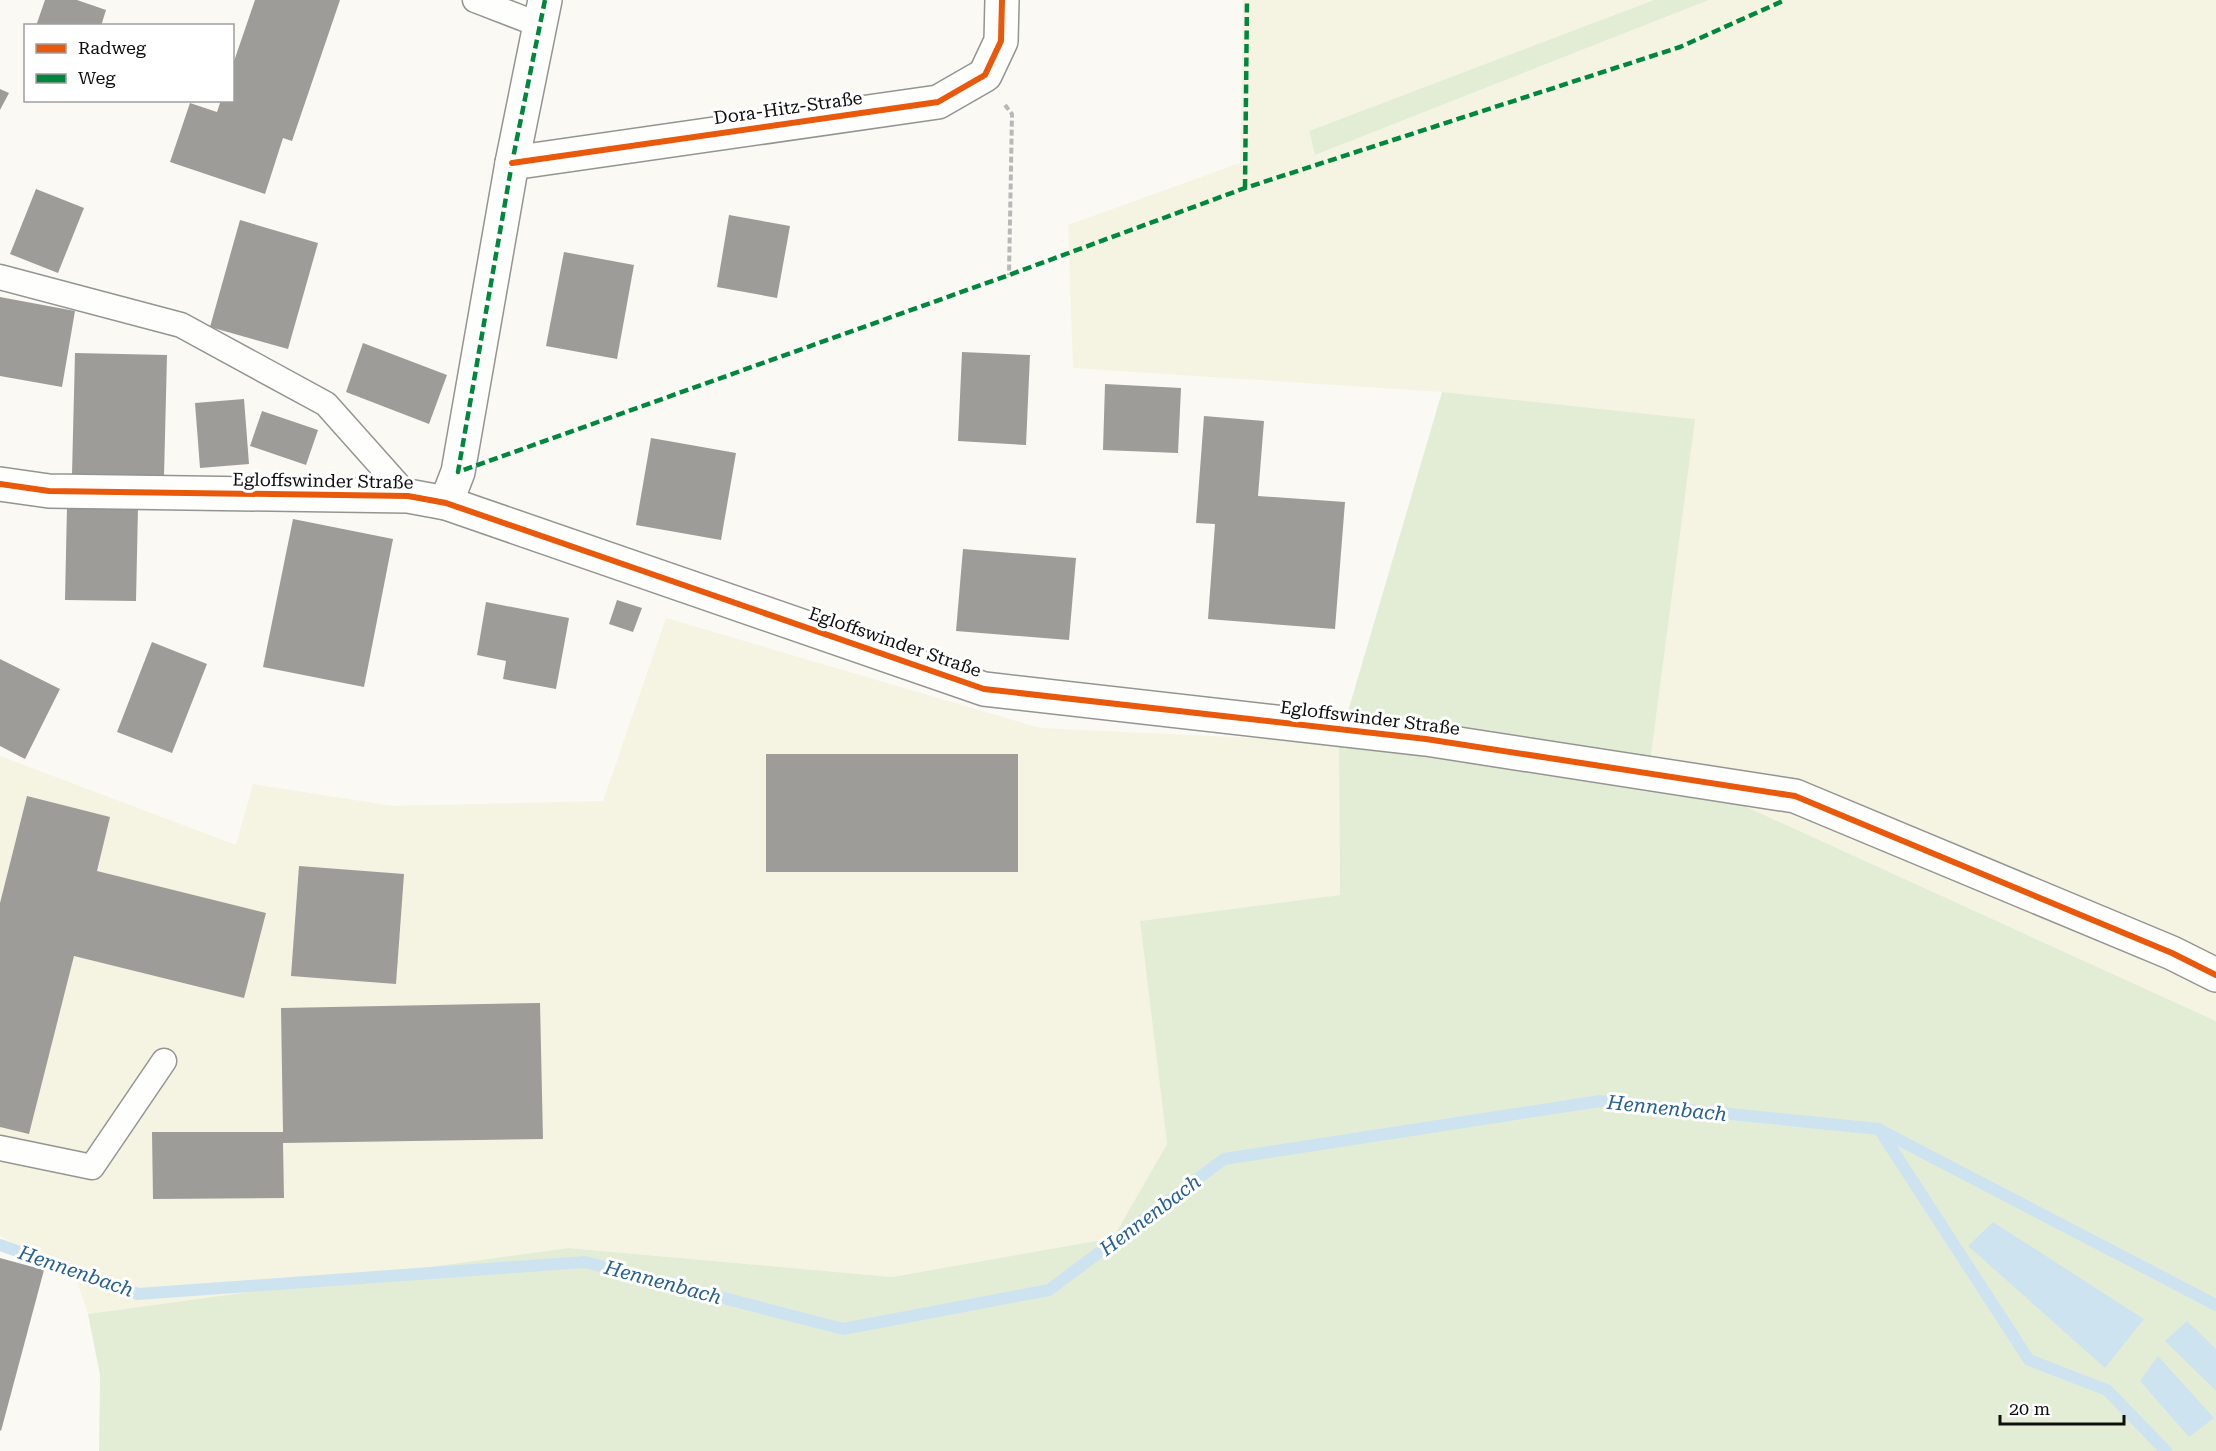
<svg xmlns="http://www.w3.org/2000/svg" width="2216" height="1451" font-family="'Roboto Serif',serif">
	<rect width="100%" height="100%" fill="#faf9f4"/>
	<g fill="#f5f4e2">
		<polygon points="1243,0 1654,0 1309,131 1315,155 1709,0 2216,0 2216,1021 1650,763 1694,419 1442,392 1073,368 1068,225 1240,163"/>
		<polygon points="666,618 1040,728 1339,742 1340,895 1140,921 1167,1144 1113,1238 892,1277 568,1248 88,1314 75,1275 0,1236 0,756 236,845 253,784 393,806 603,801"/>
	</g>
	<g fill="#e3edd6">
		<polygon points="1654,0 1709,0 1315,155 1309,131"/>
		<polygon points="1442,392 1695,419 1650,763 2216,1021 2216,1451 99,1451 100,1375 88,1314 568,1248 892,1277 1113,1238 1167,1144 1140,921 1340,895 1339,742"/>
	</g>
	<g fill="#cee3f0">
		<polygon points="1993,1222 2144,1319 2105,1368 1968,1246"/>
		<polygon points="2187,1321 2216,1349 2216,1391 2165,1341"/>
		<polygon points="2158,1356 2214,1418 2189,1437 2140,1381"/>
	</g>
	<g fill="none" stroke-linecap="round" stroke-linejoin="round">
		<g stroke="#cee3f0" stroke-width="12">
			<polyline points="1882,1131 2216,1305"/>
			<polyline points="0,1245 138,1294 585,1262 843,1329 1049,1290 1224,1159 1600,1101 1879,1129 2029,1360 2107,1390 2166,1451"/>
		</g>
	</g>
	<g fill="#9e9c99">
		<polygon points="45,0 77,0 106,10 101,26 36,26"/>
		<polygon points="255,0 340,0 292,141 283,138 265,194 170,162 190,103 217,112 221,100 232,100 232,67"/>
		<polygon points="0,89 9,93 0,110"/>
		<polygon points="36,189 84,208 58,273 10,254"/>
		<polygon points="729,215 790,226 777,298 717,287"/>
		<polygon points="240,220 318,243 288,349 210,327"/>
		<polygon points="564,252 634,265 617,359 546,346"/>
		<polygon points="0,297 75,311 62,387 0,376"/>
		<polygon points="363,343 447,375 429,424 346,392"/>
		<polygon points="962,352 1030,355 1026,445 958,441"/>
		<polygon points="75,353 167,355 164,476 72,474"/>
		<polygon points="1105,384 1181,388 1178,453 1103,450"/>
		<polygon points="244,399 249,464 200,468 195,403"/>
		<polygon points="262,411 318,430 306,465 250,446"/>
		<polygon points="1204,416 1264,421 1258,496 1345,502 1335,629 1208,619 1215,524 1196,523"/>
		<polygon points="651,438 736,453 721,540 636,525"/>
		<polygon points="67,506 138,507 136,601 65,600"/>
		<polygon points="293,519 393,539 364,687 263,667"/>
		<polygon points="963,549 1076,558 1069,640 956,631"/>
		<polygon points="617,600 642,608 633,632 609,624"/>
		<polygon points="486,602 569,618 556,689 503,679 506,661 477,655"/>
		<polygon points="152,642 207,664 172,753 117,732"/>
		<polygon points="0,659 60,689 25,759 0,746"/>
		<rect x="766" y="754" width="252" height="118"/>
		<polygon points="27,796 110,817 97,871 266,913 244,998 74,956 29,1134 0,1127 0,903"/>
		<polygon points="299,866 404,874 396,984 291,976"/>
		<polygon points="540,1003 543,1139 283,1143 284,1198 153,1199 152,1132 283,1132 281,1008"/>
		<polygon points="0,1258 44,1270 1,1431 0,1430"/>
	</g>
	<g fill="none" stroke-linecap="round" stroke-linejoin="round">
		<g stroke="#949492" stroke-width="27">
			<g id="service">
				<polyline points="475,0 540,25"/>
				<polyline points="0,277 181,325 326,404 408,496"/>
				<polyline points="0,1148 92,1167 164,1061"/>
			</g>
		</g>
		<g stroke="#949492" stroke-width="36">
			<g id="minor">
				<polyline points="512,163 938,102 985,75 1001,41 1002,0"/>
				<polyline points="0,484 49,491 408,496 446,503 984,689 1426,739 1795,796 2172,953 2216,975"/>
				<polyline points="446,503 458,472 512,163 545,0"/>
			</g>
		</g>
		<polyline stroke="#b8b8b7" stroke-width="4" stroke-dasharray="6 3" stroke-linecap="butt" points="1005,105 1012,114 1009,275"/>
		<use href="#service" stroke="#fefefd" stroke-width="24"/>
		<use href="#minor" stroke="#fefefd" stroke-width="33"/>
		<g stroke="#00873e" stroke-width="4.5" stroke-dasharray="9 4.5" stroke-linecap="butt">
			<polyline points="545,0 512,163 458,472 1009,275 1245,188 1680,47 1785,0"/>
			<polyline points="1245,188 1247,0"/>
		</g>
		<g stroke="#fff" stroke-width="10">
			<g id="cycleway">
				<polyline points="512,163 938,102 985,75 1001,41 1002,0"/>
				<polyline points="0,484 49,491 408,496 446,503 984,689 1426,739 1795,796 2172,953 2216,975"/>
			</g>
		</g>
		<use href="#cycleway" stroke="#e8590c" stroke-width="6"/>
	</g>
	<g text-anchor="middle" stroke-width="6" stroke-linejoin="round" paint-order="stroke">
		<g font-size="18" fill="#0e0e0e" stroke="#fff">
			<text transform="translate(788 108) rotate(-8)" y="6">Dora-Hitz-Straße</text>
			<text transform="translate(323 481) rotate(1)" y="6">Egloffswinder Straße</text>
			<text transform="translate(895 642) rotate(19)" y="6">Egloffswinder Straße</text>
			<text transform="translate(1370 718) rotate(7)" y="6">Egloffswinder Straße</text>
		</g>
		<g font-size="20" font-style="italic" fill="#265f91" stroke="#fff">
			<text transform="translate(1667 1108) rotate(6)" y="7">Hennenbach</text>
			<text transform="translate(1150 1215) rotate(-37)" y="7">Hennenbach</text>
			<text transform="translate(76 1271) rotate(19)" y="7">Hennenbach</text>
			<text transform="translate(663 1282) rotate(15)" y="7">Hennenbach</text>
		</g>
	</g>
	<rect x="24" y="24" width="210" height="78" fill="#ffffff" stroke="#9f9f9f" stroke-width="1.5"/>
	<rect x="36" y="44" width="30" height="9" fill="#e8590c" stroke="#9f9f9f" stroke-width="1.5"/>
	<text x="78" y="54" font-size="18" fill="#0e0e0e">Radweg</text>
	<rect x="36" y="74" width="30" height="9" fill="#00873e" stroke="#9f9f9f" stroke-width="1.5"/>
	<text x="78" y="84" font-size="18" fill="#0e0e0e">Weg</text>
	<path d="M2000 1415v9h124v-9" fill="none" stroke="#0e0e0e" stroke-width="3"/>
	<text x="2009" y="1415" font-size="18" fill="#0e0e0e" stroke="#ffffff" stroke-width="4.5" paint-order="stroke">20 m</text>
</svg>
